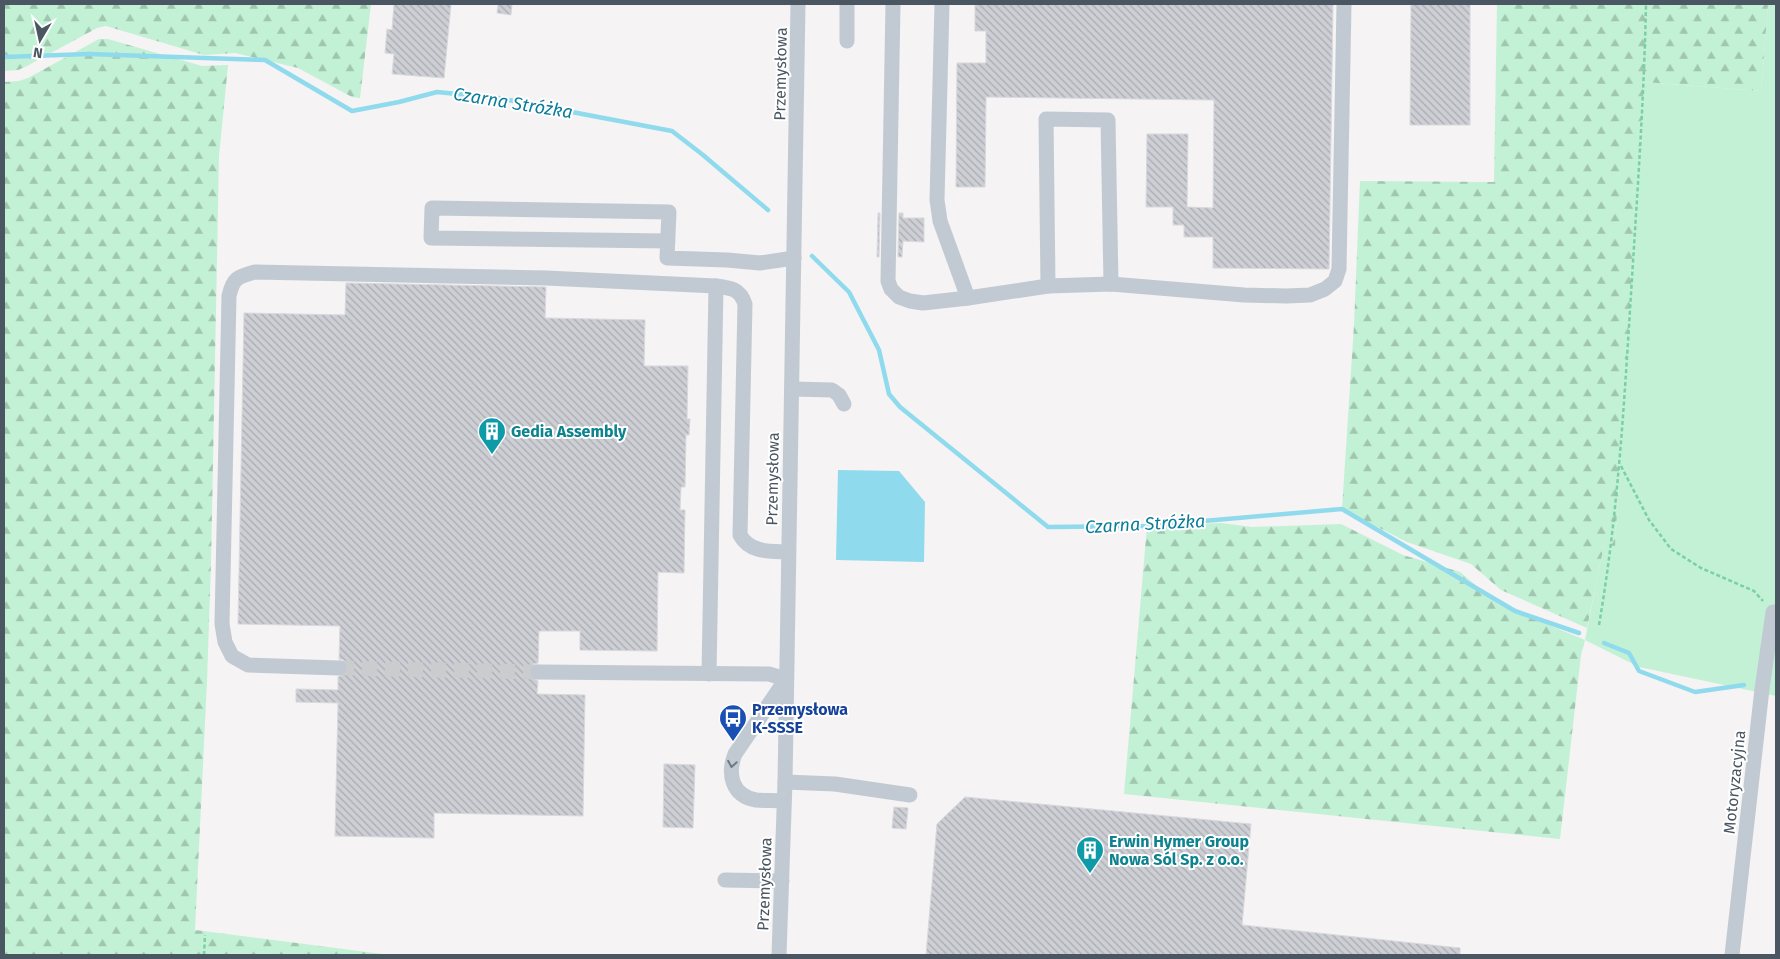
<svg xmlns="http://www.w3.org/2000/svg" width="1780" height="959" font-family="'Fira Sans',sans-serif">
	<defs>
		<pattern id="forest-firs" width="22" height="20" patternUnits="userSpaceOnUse" patternTransform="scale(1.25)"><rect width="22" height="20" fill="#c3f1d5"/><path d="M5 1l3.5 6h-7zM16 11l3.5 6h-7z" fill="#a0c6b0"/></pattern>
		<pattern id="building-back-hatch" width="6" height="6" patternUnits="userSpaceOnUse" patternTransform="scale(1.25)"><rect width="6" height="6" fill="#cdcfd5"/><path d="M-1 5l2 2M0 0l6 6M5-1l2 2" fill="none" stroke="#a8abb0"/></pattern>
	</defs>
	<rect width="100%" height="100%" fill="#f5f3f3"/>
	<polygon fill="#c3f1d5" points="1768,4 1776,4 1776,696 1639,667 1585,640 1604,544 1615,545 1644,82 1761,91"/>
	<g fill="url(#forest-firs)">
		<polygon points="4,4 371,4 360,98 352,97 298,68 235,53 204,55 106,26 97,28 27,66 18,70 4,71"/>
		<polygon points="1497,4 1768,4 1761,91 1644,82 1615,546 1604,545 1587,628 1501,590 1471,564 1407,542 1342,509 1354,325 1360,181 1494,182"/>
		<polygon points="99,39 108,39 202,66 228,65 219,156 211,564 207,681 195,930 390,955 4,955 4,82 19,81 28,78"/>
		<polygon points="1221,523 1252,527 1341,524 1403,555 1460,572 1498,604 1585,640 1581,655 1560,839 1124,794 1147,526"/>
	</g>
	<polygon fill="#90daee" points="838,470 899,471 925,502 924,562 836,560"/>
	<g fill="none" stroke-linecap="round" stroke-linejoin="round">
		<g stroke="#90daee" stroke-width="4.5">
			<polyline points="4,57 89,54 265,60 352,111 399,102 437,92 498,98 672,131 703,155 768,210"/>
			<polyline points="812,256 849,292 879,350 889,394 900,407 1048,527 1147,526 1342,509 1515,611 1579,633"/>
			<polyline points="1604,643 1629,653 1639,671 1695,692 1744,685"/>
		</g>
	</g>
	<g fill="url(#building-back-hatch)" stroke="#d7d9de">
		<polygon points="394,4 451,4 444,78 392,74 394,54 385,53 387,29 392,30"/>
		<polygon points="498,4 512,4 511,15 497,13"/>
		<polygon points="975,4 1333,4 1329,269 1213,268 1213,237 1184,237 1184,225 1173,225 1173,207 1146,207 1147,134 1188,134 1187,207 1213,208 1214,100 986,97 985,187 956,187 957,63 986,63 986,31 975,31"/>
		<polygon points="1411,4 1470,4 1470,125 1410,125"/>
		<polygon points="878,213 880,213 879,257 877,257"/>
		<polygon points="899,213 903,213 903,218 924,218 924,242 903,241 902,257 898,257"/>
		<polygon points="346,283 546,287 545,318 645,320 644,366 688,366 687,419 690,419 689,435 686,435 685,487 681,487 680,510 685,510 684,573 658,572 657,651 580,650 580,631 539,631 538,663 533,664 529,671 530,677 538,681 537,694 585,695 583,816 434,813 434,838 335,836 338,703 296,702 296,689 338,690 338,677 347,673 348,668 344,660 339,659 340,626 238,624 244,313 345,315"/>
		<polygon points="664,764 695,765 693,828 663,827"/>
		<polygon points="965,797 1251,824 1242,925 1460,948 1460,955 926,955 937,824"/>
		<polygon points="894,807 908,808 906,829 892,828"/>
	</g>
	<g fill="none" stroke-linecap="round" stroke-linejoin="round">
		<polyline stroke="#caccce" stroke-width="15" stroke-dasharray="15 8" stroke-linecap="butt" points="339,668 538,672"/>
		<g stroke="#7ad0a6" stroke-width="2.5" stroke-dasharray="4 2.5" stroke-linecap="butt">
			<polyline points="1621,466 1649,520 1671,549 1701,568 1754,591 1763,601"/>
			<path d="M1599 625C1618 514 1624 405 1631 294 1637 197 1644 101 1646 4"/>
			<polyline points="204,955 205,935"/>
		</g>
		<g stroke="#c1cad2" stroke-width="15">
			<polyline points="893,4 888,281 891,289 899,297 910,301 923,303 968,298 1048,286 1111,284 1244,295 1286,296 1310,295 1325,289 1335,281 1339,269 1344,4"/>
			<polyline points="942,4 937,200 940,221 968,298"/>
			<polyline points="847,41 847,4"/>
			<polyline points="668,241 431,238 432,208 669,212 667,258 727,260 760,263 794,258"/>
			<polyline points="1048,286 1046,119 1108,120 1111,284"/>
			<polyline points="792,389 832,390 839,395 844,404"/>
			<path d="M339 668 248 665 232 656 225 642 222 624 229 296C233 278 237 277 255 272L546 278 716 286C732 288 740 289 745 304L740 535C750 553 770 551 788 552"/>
			<path d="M538 672 769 674 786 679 735 754C727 774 732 796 756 800 765 801 775 800 784 801"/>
			<polyline points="709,674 716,286"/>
			<polyline points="785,782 835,784 910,795"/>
			<polyline points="725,880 782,881"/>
			<polyline points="779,955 785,782 798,4"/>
			<polyline points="1732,955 1762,689 1773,612"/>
		</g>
	</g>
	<defs><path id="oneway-chevron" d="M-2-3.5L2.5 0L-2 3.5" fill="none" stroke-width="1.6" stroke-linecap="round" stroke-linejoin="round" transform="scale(1.25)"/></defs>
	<use stroke="#6e7983" href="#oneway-chevron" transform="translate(732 764) rotate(100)"/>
	<defs>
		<g id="building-pin" transform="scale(1.4375)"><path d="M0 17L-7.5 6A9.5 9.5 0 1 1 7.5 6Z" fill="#0f9aa8" stroke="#fff"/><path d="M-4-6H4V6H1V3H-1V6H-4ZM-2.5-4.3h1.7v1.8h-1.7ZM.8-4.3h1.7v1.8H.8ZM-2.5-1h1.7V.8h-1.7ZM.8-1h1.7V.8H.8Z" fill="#fff"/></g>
		<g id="bus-pin" transform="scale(1.4375)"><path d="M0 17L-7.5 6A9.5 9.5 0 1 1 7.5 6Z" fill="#1a4fb4" stroke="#fff"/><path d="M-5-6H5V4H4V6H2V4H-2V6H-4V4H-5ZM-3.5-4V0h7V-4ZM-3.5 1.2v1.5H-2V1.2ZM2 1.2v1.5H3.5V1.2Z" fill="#fff"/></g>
	</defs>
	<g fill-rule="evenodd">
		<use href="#building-pin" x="492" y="431"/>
		<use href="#bus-pin" x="733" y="718"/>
		<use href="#building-pin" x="1090" y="850"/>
	</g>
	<g text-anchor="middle" stroke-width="4" stroke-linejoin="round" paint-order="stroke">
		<g font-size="16" fill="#4a5661" stroke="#fff">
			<text transform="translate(780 74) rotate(-89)" y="6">Przemysłowa</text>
			<text transform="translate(772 479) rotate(-89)" y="6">Przemysłowa</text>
			<text transform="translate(1734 782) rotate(-84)" y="6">Motoryzacyjna</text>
			<text transform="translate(764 884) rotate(-88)" y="6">Przemysłowa</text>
		</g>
		<g font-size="16" font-weight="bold" fill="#0d838f" stroke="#fff" text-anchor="start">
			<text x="511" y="437">Gedia Assembly</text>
			<text x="1109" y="847">Erwin Hymer Group<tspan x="1109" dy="18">Nowa Sól Sp. z o.o.</tspan></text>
		</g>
		<g font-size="16" font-weight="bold" fill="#164399" stroke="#fff" text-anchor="start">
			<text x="752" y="715">Przemysłowa<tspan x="752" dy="18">K-SSSE</tspan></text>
		</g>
		<g font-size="18" font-style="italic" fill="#0c7c9b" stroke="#fff">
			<text transform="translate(513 103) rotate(9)" y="6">Czarna Stróżka</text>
			<text transform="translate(1145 524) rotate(-3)" y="6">Czarna Stróżka</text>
		</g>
	</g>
	<rect width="1780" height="959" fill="none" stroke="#4a5661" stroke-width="10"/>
	<g transform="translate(40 40) rotate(189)" stroke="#ffffff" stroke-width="4" paint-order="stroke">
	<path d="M0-4L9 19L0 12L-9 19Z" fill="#4a5661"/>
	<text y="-8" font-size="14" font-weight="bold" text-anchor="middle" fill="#4a5661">N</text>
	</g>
</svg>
